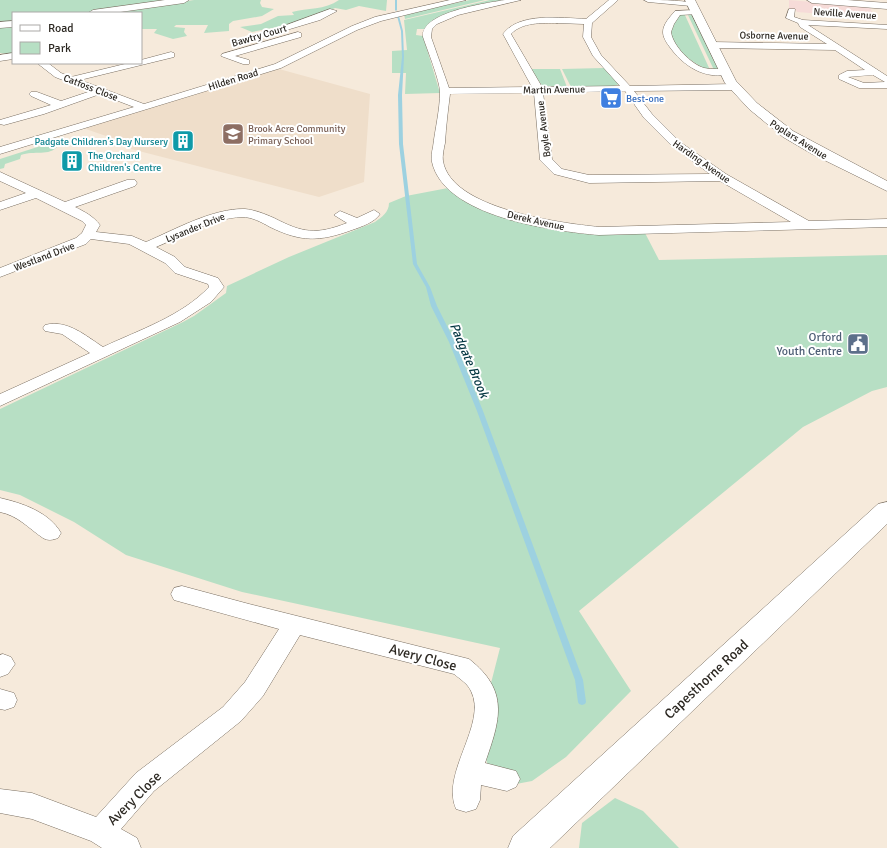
<svg xmlns="http://www.w3.org/2000/svg" width="887" height="848" font-family="Signika,sans-serif">
	<rect width="100%" height="100%" fill="#f6eadb"/>
	<polygon fill="#f6dbd8" points="789,0 870,7 874,18 797,12 796,10 789,10"/>
	<polygon fill="#efdeca" points="279,69 370,94 364,182 319,197 131,149 130,145 126,143 83,128"/>
	<g fill="#b7dfc4">
		<polygon points="0,0 176,0 85,13 13,13 13,22 0,24"/>
		<polygon points="194,0 261,0 260,3 262,7 274,9 262,16 233,21 229,24 229,31 204,33 208,25 176,25 174,27 185,28 184,32 187,36 173,39 154,33 157,29 141,29 141,13 103,13"/>
		<path d="M339 0H387L386 11 359 6 346 10 335 8 312 18 288 25 252 32 240 27 261 24 278 16 294 15 292 12C307 8 325 10 339 0Z"/>
		<polygon points="470,0 485,0 405,19 404,14"/>
		<polygon points="490,0 514,0 437,19 425,29 417,29 416,35 423,36 440,93 405,94 406,73 392,73 392,51 407,50 404,20"/>
		<path d="M681 13H684L710 70C698 68 670 47 671 33 671 25 677 19 681 13Z"/>
		<polygon points="687,13 692,14 718,69 714,70"/>
		<polygon points="13,25 13,55 0,53 0,27"/>
		<path d="M604 68 619 84C609 90 583 87 571 87L562 69Z"/>
		<polygon points="531,69 560,69 567,87 542,86"/>
		<path d="M50 143 58 146C49 157 34 150 21 155L20 159 5 164 4 168 0 169V159Z"/>
		<path d="M448 188 466 200 505 217 645 233 659 260 887 255V387L872 391 803 427 579 611 631 691 566 757 532 781 516 784 488 767 485 754 490 687 500 648 242 592 126 555 74 522 20 495 0 490V409L183 322 194 316 226 293 227 286 289 257 375 222C382 217 389 212 389 203L406 196Z"/>
		<polygon points="615,798 643,811 679,848 579,848 582,823"/>
	</g>
	<g fill="none" stroke-linecap="round" stroke-linejoin="round">
		<g fill="#9dd1e0" fill-rule="evenodd">
			<polygon points="395,0 397,0 397,10 396,11 395,10"/>
			<polygon points="398,15 399,16 403,31 404,57 402,95 403,144 417,264 430,287 437,306 455,342 483,411 583,680 586,702 585,704 582,705 579,704 578,702 575,680 477,411 449,342 431,306 426,287 413,264 399,144 398,95 402,57 401,31 397,16"/>
		</g>
		<g stroke="#7a6f62" stroke-width="1">
			<g id="minor">
				<polygon points="450,0 466,0 381,21 357,30 281,68 0,154 0,147 134,107 100,94 44,114 4,125 0,124 0,120 51,105 31,96 29,94 31,92 37,92 61,101 91,91 55,77 37,63 48,63 61,73 71,77 129,63 141,63 141,60 171,52 174,53 174,57 80,80 144,104 275,64 352,26 375,17"/>
				<path d="M505 0H521L458 15 437 24 432 29 431 37 449 88 532 87 503 34C519 12 561 18 586 19L609 0H618L592 23 591 37 601 55 630 86 734 84 739 87 734 90 634 91 652 114 680 142 726 174 809 221 887 219V227L599 235C553 231 444 217 432 162 431 157 432 151 433 147 435 129 440 110 440 92 440 81 427 49 423 37 420 12 487 3 505 0ZM557 23 584 24 583 37 593 56 620 86 542 87 511 34C522 22 542 23 557 23ZM625 91 644 118 672 146 710 174 589 175 562 169 552 159 543 93ZM534 93 540 160 554 174 589 183 720 181 791 222 599 227C560 223 451 209 443 161 442 156 444 148 445 143 446 126 448 110 450 94Z"/>
				<path d="M644 0C656 0 687 0 695 4L691 6 648 2Z"/>
				<polygon points="330,9 337,11 320,20 280,32 274,32 273,30"/>
				<path d="M789 9H795L794 17 803 20 887 25V29L808 25 887 76V88H859L839 79V75L847 71 865 70 835 50 712 48 708 45 712 42 827 44 800 27 798 23 786 18ZM873 75 885 82 864 83 848 77Z"/>
				<path d="M695 10 699 12 698 14 680 15 674 24 671 32C673 46 691 64 704 68 712 70 721 68 729 70V74C705 80 683 66 669 46 666 42 663 37 663 32 663 24 670 17 675 11Z"/>
				<polygon points="298,32 301,33 301,37 235,56 249,60 249,64 243,64 221,56 222,54"/>
				<polygon points="13,53 13,59 0,61 0,55"/>
				<path d="M0 172 65 202 127 180H135L137 183 135 186 75 207C85 212 93 216 100 225L96 232 132 236 146 242C174 230 213 208 245 209 255 210 265 214 274 218 303 233 316 235 347 223L334 215 340 211 357 218 374 210 380 214C375 222 361 227 352 230 319 242 301 242 270 227 261 222 252 217 242 217 212 218 183 236 156 247L175 257 185 267 218 278 224 287 211 302 180 322 0 406V394L90 353 62 334 45 331 43 328 45 325C67 319 86 336 103 347 139 330 182 316 209 287L208 284 175 273 165 263 129 244 91 239 86 244 0 277V268L76 238 82 233 86 225 82 221 36 198 0 210V202L26 193 0 181Z"/>
				<path d="M0 498C22 503 49 512 61 533L58 538C53 540 48 541 43 538 28 528 19 516 0 512Z"/>
				<path d="M182 586 249 604 469 659C510 691 500 720 485 763L516 771 520 779 516 787 507 791 481 785 480 800 476 809 466 812 456 809C440 773 488 724 471 691 468 684 460 679 454 674L300 635 263 696 241 721 154 791 121 829 137 838 141 848H102L91 841 32 819 0 813V789L32 793 96 817 136 773 223 707 245 682 279 629 174 600 171 594 174 588Z"/>
				<polygon points="3,654 11,657 15,664 8,674 0,677 0,655"/>
				<polygon points="0,689 14,693 17,700 14,707 5,710 0,709"/>
			</g>
		</g>
		<g stroke="#7a6f62" stroke-width="1">
			<g id="tertiary">
				<polygon points="685,0 695,0 736,81 757,103 793,131 887,181 887,191 812,154 783,137 749,109 725,83"/>
				<polygon points="887,502 887,524 550,848 508,848 513,836 878,504"/>
			</g>
		</g>
		<g stroke="#7a6f62" stroke-width="1">
			<g id="primary">
				<polygon points="165,0 189,0 184,3 113,13 88,13 93,10"/>
				<polygon points="807,0 847,0 887,3 887,9 812,3"/>
				<polygon points="13,21 13,27 0,28 0,22"/>
			</g>
		</g>
		<use href="#minor" fill="#fff" fill-rule="evenodd"/>
		<use href="#tertiary" fill="#fff" fill-rule="evenodd"/>
		<use href="#primary" fill="#fff" fill-rule="evenodd"/>
	</g>
	<defs>
		<g id="supermarket-square" transform="scale(1.15)"><rect x="-9" y="-9" width="18" height="18" rx="4" fill="#3f7fe0" stroke="#fff"/><path d="M-6-5.5h2.5l.6 2H6L4.5 2H-2.5L-4.4-4H-6ZM-1.5 3.2a1.3 1.3 0 1 0 .1 0ZM3 3.2a1.3 1.3 0 1 0 .1 0Z" fill="#fff"/></g>
		<g id="school-square" transform="scale(1.15)"><rect x="-9" y="-9" width="18" height="18" rx="4" fill="#8d6e63" stroke="#fff"/><path d="M0-5L7-2L0 1L-7-2ZM-4 1L0 2.5L4 1V4Q0 6-4 4Z" fill="#fff"/></g>
		<g id="building-square" transform="scale(1.15)"><rect x="-9" y="-9" width="18" height="18" rx="4" fill="#0f9aa8" stroke="#fff"/><path d="M-4-6H4V6H1V3H-1V6H-4ZM-2.5-4.3h1.7v1.8h-1.7ZM.8-4.3h1.7v1.8H.8ZM-2.5-1h1.7V.8h-1.7ZM.8-1h1.7V.8H.8Z" fill="#fff"/></g>
		<g id="civic-square" transform="scale(1.15)"><rect x="-9" y="-9" width="18" height="18" rx="4" fill="#5c6f8a" stroke="#fff"/><path d="M-.6-6.5H3V-4.5H.6V-3L4-1V1h2V6H-6V1h2V-1L-.6-3ZM-1.2 2.5V6h2.4V2.5Z" fill="#fff"/></g>
	</defs>
	<g fill-rule="evenodd">
		<use href="#supermarket-square" x="611" y="98"/>
		<use href="#school-square" x="233" y="134"/>
		<use href="#building-square" x="183" y="141"/>
		<use href="#building-square" x="72" y="161"/>
		<use href="#civic-square" x="858" y="344"/>
	</g>
	<g text-anchor="middle" stroke-width="4" stroke-linejoin="round" paint-order="stroke">
		<g font-size="10" fill="#2c2822" stroke="#fff">
			<text transform="translate(845 13) rotate(4)" y="4">Neville Avenue</text>
			<text transform="translate(259 35) rotate(-16)" y="4">Bawtry Court</text>
			<text transform="translate(774 35) rotate(1)" y="4">Osborne Avenue</text>
			<text transform="translate(233 79) rotate(-17)" y="4">Hilden Road</text>
			<text transform="translate(91 87) rotate(21)" y="4">Catfoss Close</text>
			<text transform="translate(554 89) rotate(-1)" y="4">Martin Avenue</text>
			<text transform="translate(543 129) rotate(-97)" y="4">Boyle Avenue</text>
			<text transform="translate(799 139) rotate(32)" y="4">Poplars Avenue</text>
			<text transform="translate(702 161) rotate(35)" y="4">Harding Avenue</text>
			<text transform="translate(536 220) rotate(13)" y="4">Derek Avenue</text>
			<text transform="translate(195 227) rotate(-22)" y="4">Lysander Drive</text>
			<text transform="translate(44 256) rotate(-21)" y="4">Westland Drive</text>
		</g>
		<g font-size="10" fill="#366cbe" stroke="#fff" text-anchor="start">
			<text x="626" y="102">Best-one</text>
		</g>
		<g font-size="10" fill="#785e54" stroke="#fff" text-anchor="start">
			<text x="248" y="132">Brook Acre Community<tspan x="248" dy="12">Primary School</tspan></text>
		</g>
		<g font-size="10" fill="#0d838f" stroke="#fff" text-anchor="end">
			<text x="168" y="145">Padgate Children’s Day Nursery</text>
			<text x="88" y="159" text-anchor="start">The Orchard<tspan x="88" dy="12">Children's Centre</tspan></text>
		</g>
		<g font-size="12" fill="#4e5e75" stroke="#fff" text-anchor="end">
			<text x="842" y="341">Orford<tspan x="842" dy="14">Youth Centre</tspan></text>
		</g>
		<g font-size="13" font-style="italic" fill="#033641" stroke="#fff">
			<text transform="translate(470 360) rotate(67)" y="5">Padgate Brook</text>
		</g>
		<g font-size="14" fill="#2c2822" stroke="#fff">
			<text transform="translate(423 657) rotate(15)" y="5">Avery Close</text>
			<text transform="translate(706 679) rotate(-43)" y="5">Capesthorne Road</text>
			<text transform="translate(134 798) rotate(-45)" y="5">Avery Close</text>
		</g>
	</g>
	<rect x="12" y="12" width="130" height="52" fill="#ffffff" stroke="#aba9a7"/>
	<rect x="20" y="25" width="20" height="6" fill="#ffffff" stroke="#aba9a7"/>
	<text x="48" y="32" font-size="12" fill="#2c2822">Road</text>
	<rect x="20" y="42" width="20" height="12" fill="#b7dfc4" stroke="#aba9a7"/>
	<text x="48" y="52" font-size="12" fill="#2c2822">Park</text>
</svg>
